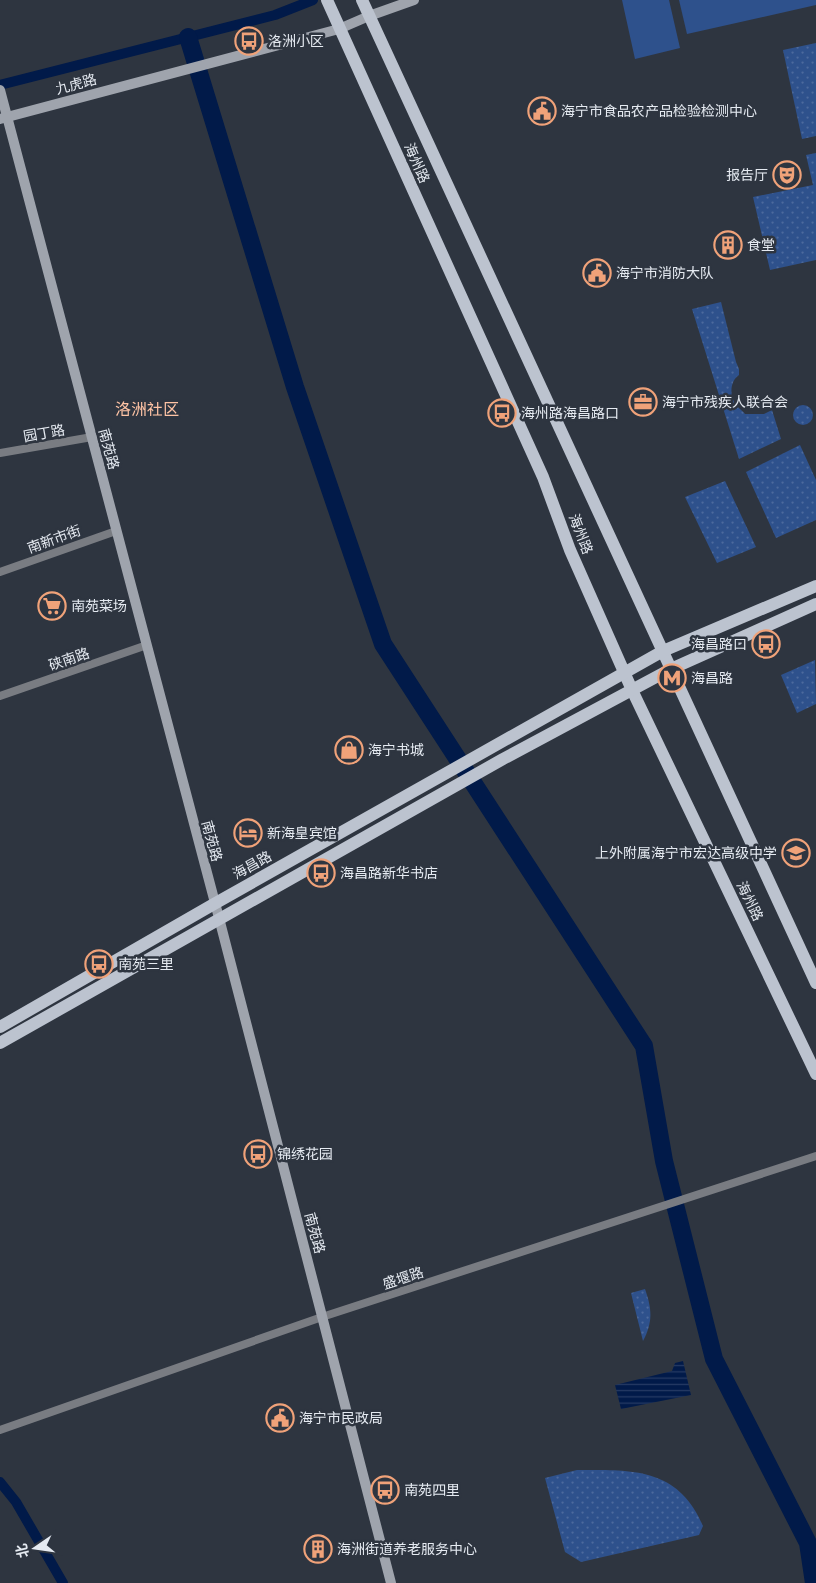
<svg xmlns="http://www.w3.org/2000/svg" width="816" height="1583" font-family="Ubuntu,'Noto Sans SC',sans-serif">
	<defs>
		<pattern id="grass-dots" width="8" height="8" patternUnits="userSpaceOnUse" patternTransform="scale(1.25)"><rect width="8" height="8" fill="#2e518c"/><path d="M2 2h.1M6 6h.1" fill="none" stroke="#4c6a9d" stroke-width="1.8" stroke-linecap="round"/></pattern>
		<pattern id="water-rules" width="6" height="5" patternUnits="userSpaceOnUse" patternTransform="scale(1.25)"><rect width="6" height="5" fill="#011a49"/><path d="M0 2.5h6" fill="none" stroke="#263b64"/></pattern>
	</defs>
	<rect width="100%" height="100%" fill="#2e3540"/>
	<g fill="url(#grass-dots)">
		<polygon points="816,43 816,136 802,139 783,50"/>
		<polygon points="816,153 816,260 770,270 753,197 813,185 806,155"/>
		<path d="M721 302 736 362 739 369V375C730 381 729 396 736 405 738 408 743 411 745 414H764L772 410 781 439 739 459 692 309Z"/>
		<circle cx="803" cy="415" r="10"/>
		<polygon points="800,445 816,480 816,520 776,538 746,472"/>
		<polygon points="725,481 756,547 717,563 685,497"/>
		<polygon points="815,660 816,704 797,713 781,675"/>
		<path d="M645 1289C652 1309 653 1322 643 1341L631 1293Z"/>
		<path d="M577 1470C632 1470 678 1467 703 1526L699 1535 581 1562 565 1552 545 1478Z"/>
	</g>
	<g fill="#2e518c">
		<polygon points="622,0 669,0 680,48 635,59"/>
		<polygon points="679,0 816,0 816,5 687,34"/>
	</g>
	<polygon fill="url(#water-rules)" points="683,1361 691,1395 621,1409 615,1385 672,1371 675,1363"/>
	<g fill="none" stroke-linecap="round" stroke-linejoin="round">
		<g stroke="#011a49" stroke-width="10">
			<polyline points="0,85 275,15 313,0"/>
			<polyline points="0,1482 16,1502 63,1583"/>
		</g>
		<polyline stroke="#011a49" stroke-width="18" points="188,37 295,387 383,644 644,1046 664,1161 714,1359 808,1543 814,1583"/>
		<g stroke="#797c82" stroke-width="8">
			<polyline points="0,453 92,437"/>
			<polyline points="0,572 116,531"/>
			<polyline points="0,696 147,645"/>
			<polyline points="0,1430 322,1317 816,1156"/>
		</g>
		<g stroke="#9fa4ad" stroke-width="10">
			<polyline points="0,90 219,918 391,1583"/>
			<polyline points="0,119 339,29 369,16 414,0"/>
		</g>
		<g stroke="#bcc3cf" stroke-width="12">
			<polyline points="327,0 543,477 570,550 632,690 816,1074"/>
			<polyline points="362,0 816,983"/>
			<polyline points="0,1027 214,904 663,651 816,586"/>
			<polyline points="0,1043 503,759 671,669 816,604"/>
		</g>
	</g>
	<defs>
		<g id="bus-ring" transform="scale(1.4375)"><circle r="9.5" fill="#2e3540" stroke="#f0a279" stroke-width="1.5"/><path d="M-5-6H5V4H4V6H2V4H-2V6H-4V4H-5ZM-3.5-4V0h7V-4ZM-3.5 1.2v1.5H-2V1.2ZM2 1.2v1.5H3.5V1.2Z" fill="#f0a279"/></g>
		<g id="civic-ring" transform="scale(1.4375)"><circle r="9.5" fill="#2e3540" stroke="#f0a279" stroke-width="1.5"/><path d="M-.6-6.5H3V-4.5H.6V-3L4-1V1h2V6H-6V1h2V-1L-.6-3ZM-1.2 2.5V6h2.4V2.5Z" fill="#f0a279"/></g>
		<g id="theatre-ring" transform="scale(1.4375)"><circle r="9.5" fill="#2e3540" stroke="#f0a279" stroke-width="1.5"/><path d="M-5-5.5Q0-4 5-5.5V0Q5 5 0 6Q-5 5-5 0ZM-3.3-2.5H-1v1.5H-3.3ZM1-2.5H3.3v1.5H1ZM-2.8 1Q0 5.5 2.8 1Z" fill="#f0a279"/></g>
		<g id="building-ring" transform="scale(1.4375)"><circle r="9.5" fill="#2e3540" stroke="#f0a279" stroke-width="1.5"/><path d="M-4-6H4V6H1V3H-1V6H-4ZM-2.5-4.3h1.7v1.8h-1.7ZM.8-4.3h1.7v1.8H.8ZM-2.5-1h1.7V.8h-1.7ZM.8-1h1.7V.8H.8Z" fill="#f0a279"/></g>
		<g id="office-ring" transform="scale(1.4375)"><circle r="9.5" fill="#2e3540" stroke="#f0a279" stroke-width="1.5"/><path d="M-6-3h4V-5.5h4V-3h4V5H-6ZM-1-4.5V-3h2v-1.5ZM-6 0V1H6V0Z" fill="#f0a279"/></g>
		<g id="supermarket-ring" transform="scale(1.4375)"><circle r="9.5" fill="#2e3540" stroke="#f0a279" stroke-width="1.5"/><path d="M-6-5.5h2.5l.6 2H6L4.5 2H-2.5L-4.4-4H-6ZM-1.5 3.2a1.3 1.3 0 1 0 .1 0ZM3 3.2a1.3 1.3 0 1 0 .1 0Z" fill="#f0a279"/></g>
		<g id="metro-ring" transform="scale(1.4375)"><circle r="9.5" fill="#2e3540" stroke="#f0a279" stroke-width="1.5"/><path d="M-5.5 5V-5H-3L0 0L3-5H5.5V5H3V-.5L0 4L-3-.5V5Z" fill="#f0a279"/></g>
		<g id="shop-ring" transform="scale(1.4375)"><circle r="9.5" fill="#2e3540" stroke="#f0a279" stroke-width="1.5"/><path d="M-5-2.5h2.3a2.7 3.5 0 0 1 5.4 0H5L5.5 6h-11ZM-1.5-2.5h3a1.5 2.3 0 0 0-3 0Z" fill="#f0a279"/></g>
		<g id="hotel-ring" transform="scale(1.4375)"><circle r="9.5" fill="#2e3540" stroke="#f0a279" stroke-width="1.5"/><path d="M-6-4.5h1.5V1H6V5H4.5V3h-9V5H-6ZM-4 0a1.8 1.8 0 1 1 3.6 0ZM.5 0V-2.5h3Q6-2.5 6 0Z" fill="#f0a279"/></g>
		<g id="school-ring" transform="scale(1.4375)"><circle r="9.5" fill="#2e3540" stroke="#f0a279" stroke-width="1.5"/><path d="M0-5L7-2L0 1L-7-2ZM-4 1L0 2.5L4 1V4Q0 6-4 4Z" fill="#f0a279"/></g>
	</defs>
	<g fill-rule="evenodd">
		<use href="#bus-ring" x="249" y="41"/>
		<use href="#civic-ring" x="542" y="111"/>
		<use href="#theatre-ring" x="787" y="175"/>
		<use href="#building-ring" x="728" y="245"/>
		<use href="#civic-ring" x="597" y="273"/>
		<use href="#office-ring" x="643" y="402"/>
		<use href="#bus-ring" x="502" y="413"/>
		<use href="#supermarket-ring" x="52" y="606"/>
		<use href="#bus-ring" x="766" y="644"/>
		<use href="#metro-ring" x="672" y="678"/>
		<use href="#shop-ring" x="349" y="750"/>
		<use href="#hotel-ring" x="248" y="833"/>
		<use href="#school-ring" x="796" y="853"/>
		<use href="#bus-ring" x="321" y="873"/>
		<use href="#bus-ring" x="99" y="964"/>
		<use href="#bus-ring" x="258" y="1154"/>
		<use href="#civic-ring" x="280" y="1418"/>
		<use href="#bus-ring" x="385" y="1490"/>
		<use href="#building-ring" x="318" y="1549"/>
	</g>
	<g text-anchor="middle" stroke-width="5" stroke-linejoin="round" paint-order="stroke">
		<g font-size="14" fill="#e5eaf1" stroke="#2e3540" text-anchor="start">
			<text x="268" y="46">洛洲小区</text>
			<text x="561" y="116">海宁市食品农产品检验检测中心</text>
			<text x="768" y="180" text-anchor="end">报告厅</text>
			<text x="747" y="250">食堂</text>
			<text x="616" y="278">海宁市消防大队</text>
			<text x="662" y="407">海宁市残疾人联合会</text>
			<text x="521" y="418">海州路海昌路口</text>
			<text x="71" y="611">南苑菜场</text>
			<text x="747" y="649" text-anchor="end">海昌路口</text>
			<text x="691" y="683">海昌路</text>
			<text x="368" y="755">海宁书城</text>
			<text x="267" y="838">新海皇宾馆</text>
			<text x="777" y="858" text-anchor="end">上外附属海宁市宏达高级中学</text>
			<text x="340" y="878">海昌路新华书店</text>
			<text x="118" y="969">南苑三里</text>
			<text x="277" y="1159">锦绣花园</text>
			<text x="299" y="1423">海宁市民政局</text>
			<text x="404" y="1495">南苑四里</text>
			<text x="337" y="1554">海洲街道养老服务中心</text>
		</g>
		<g font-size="14" fill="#e5eaf1" stroke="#2e3540">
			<text transform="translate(76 84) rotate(-15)" y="5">九虎路</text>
			<text transform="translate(417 163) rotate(66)" y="5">海州路</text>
			<text transform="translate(44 433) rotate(-10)" y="5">园丁路</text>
			<text transform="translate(109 449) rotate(75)" y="5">南苑路</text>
			<text transform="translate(581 534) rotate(69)" y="5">海州路</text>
			<text transform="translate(54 539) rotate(-20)" y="5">南新市街</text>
			<text transform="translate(69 659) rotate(-19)" y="5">硖南路</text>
			<text transform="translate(212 841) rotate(75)" y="5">南苑路</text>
			<text transform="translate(252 865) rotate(-29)" y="5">海昌路</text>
			<text transform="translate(750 901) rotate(64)" y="5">海州路</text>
			<text transform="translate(315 1233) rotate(75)" y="5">南苑路</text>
			<text transform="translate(403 1278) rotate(-18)" y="5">盛堰路</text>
		</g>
		<g font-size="16" fill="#ffc4a5" stroke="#2e3540">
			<text x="147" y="415">洛洲社区</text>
		</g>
	</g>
	<g transform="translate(35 1548) rotate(257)" stroke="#2e3540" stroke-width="4" paint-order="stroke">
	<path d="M0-4L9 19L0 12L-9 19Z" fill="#e5eaf1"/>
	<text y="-8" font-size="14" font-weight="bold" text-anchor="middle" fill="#e5eaf1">北</text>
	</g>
</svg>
